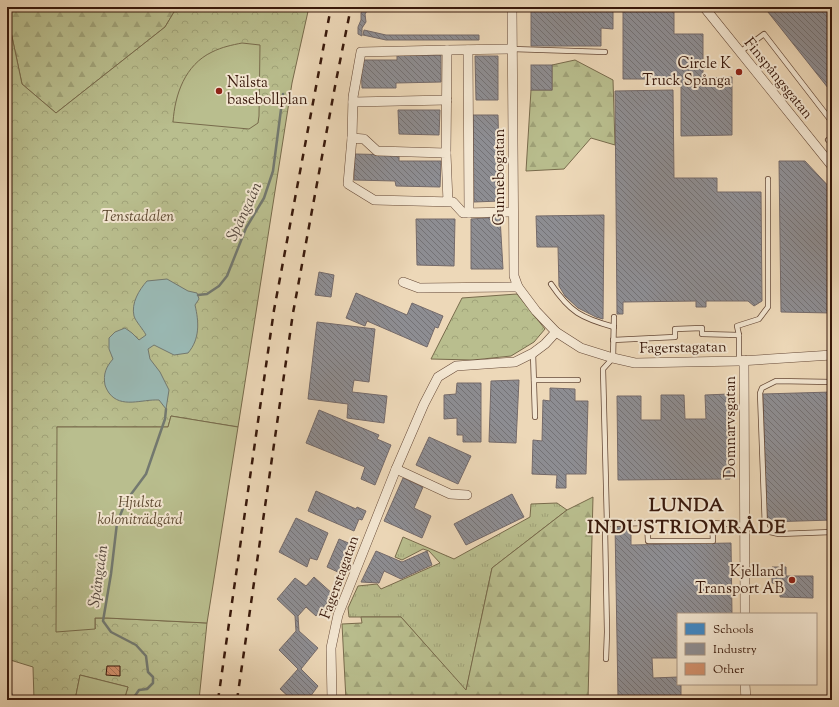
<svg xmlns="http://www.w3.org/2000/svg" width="839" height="707" font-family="'Sorts Mill Goudy',serif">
	<defs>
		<pattern id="grass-tufts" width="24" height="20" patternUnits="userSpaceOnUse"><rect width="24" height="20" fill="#b9be8e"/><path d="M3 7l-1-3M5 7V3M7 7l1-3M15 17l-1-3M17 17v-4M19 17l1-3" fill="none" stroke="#a0a379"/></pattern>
		<pattern id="forest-firs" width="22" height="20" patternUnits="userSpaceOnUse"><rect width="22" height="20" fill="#b9be8e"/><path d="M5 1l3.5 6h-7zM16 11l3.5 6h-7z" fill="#a0a379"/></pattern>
		<pattern id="park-crowns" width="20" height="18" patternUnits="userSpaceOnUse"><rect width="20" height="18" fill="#b9be8e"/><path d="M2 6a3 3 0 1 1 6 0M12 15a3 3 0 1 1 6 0" fill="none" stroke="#a0a379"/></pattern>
		<pattern id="schools-back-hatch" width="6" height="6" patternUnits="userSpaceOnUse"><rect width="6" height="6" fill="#3f88c5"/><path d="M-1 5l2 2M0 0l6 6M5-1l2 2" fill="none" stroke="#366e9e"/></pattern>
		<pattern id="industry-back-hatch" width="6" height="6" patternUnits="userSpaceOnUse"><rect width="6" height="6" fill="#8d8d92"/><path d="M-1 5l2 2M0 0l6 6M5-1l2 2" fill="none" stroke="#747275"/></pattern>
		<pattern id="building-back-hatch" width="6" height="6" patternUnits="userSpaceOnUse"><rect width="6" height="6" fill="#d2906c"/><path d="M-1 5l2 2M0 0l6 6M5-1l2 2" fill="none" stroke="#ab7557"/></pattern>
	</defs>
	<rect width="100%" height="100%" fill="#edd8b8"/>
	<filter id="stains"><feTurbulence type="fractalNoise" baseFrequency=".005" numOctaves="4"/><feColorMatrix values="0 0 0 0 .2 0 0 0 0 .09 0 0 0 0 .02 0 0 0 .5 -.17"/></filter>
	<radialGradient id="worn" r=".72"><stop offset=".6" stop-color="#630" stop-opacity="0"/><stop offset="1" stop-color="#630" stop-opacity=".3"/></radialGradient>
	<polygon fill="url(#grass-tufts)" stroke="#786b4c" points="557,503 567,510 492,568 466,691 401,617 349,617 348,608 358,586 377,584 381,589 440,563 429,551 423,549 402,560 395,557 403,537 454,559 530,517 531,504"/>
	<g fill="url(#forest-firs)" stroke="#786b4c">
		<polygon points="7,7 177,7 165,27 56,113 22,84 7,13"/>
		<polygon points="575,60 613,80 615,145 591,138 564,169 526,171 531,90 552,90 552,65"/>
		<polygon points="593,497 588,700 346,700 342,624 362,623 361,617 401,617 466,690 492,568 567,510"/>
	</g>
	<g fill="url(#park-crowns)" stroke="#786b4c">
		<polygon points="177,7 309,7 292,83 238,427 171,416 168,427 57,427 95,629 95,618 107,618 207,623 199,700 124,700 128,687 80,675 75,700 34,700 33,667 7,659 7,13 22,84 56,113 165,27"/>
		<polygon points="517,294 545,329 534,342 511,356 473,360 431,359 462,298"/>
	</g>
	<g fill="#b9be8e" stroke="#786b4c">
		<path d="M242 43 260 45 259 116 258 123 249 129 173 122C175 94 185 65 212 52 222 47 232 45 242 43Z"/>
		<polygon points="171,416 238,427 207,623 107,618 95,618 95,629 56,632 57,427 168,427"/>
		<polygon points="80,675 128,687 124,700 75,700"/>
	</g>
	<path fill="#9ab9b4" stroke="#737970" d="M167 279 188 291 197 293 199 299 195 305C199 322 200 339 188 353L174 355 154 345 148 349 150 359 160 372 169 390 166 409 159 400C142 399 121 409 109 393 107 390 106 388 105 385 103 374 106 367 113 359L109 349V338L115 332 125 328 132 333 139 340 146 335C143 329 136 322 134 316 131 303 139 290 147 281Z"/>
	<rect fill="url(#schools-back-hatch)" stroke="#3d668d" x="7" y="694" width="5" height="6"/>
	<g fill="url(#industry-back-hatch)" stroke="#746a6a">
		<polygon points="364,7 369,7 369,8 365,14 366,22 362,28 362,36 358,34 358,27 361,20 361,13"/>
		<polygon points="531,7 613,7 613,29 601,28 601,46 531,46"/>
		<polygon points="623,7 674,7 674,34 703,34 703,78 732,77 732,135 681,136 681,79 623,79"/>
		<polygon points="764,7 832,7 832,93"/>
		<polygon points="364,30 386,35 479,35 479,40 386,40 363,35"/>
		<polygon points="397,55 441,55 441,82 396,83 396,88 362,88 361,60 397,60"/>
		<polygon points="475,56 498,56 498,100 476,100"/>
		<rect x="531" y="65" width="21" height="25"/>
		<polygon points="673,90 674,178 717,178 717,192 761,192 762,301 754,306 748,301 706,301 706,307 696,307 696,301 623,302 623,314 617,314 615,91"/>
		<polygon points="398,110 440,110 439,135 399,134"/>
		<polygon points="473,115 498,115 500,201 474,202"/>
		<polygon points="355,154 399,155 399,161 441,161 440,187 396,186 395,181 354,180"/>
		<polygon points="779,161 805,161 832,190 832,313 781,312"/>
		<polygon points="604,215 603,319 596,317 578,308 565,296 559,286 558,247 537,247 536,216"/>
		<polygon points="500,217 503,269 471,269 471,219"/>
		<polygon points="416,219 455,219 454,266 417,265"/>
		<polygon points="319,272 334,275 331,297 315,295"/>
		<polygon points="356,293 407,315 412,303 443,316 438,328 435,327 427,347 367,321 365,326 346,318"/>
		<polygon points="317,322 375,329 369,382 354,380 352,392 387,396 384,423 347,418 348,404 308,399"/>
		<polygon points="519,380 516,443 489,442 491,381"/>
		<polygon points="457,383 481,383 481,442 463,442 463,435 457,435 457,418 444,419 444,395 456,394"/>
		<polygon points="550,388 575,389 575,401 588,401 586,474 566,474 566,488 556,488 557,475 532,474 533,440 542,441 543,400 550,401"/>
		<polygon points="832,392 832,520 767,522 763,394"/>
		<polygon points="729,394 730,479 618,480 617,396 641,396 641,420 661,420 661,395 684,395 685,419 706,419 705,395"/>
		<polygon points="319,410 379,435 377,439 391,445 375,485 361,479 365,467 306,443"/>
		<polygon points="429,437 471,456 458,484 416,465"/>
		<polygon points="403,478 423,487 414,508 431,516 422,538 384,521"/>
		<polygon points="316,491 356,509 357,507 366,511 362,520 359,519 354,531 308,511"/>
		<polygon points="512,494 524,517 466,545 454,524"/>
		<polygon points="296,518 328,533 317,560 310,558 307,567 279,552"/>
		<polygon points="615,525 631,525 631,545 731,543 732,614 678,614 678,658 652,658 653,678 678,677 678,684 681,684 681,696 618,697"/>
		<polygon points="339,539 353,545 340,573 327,567"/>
		<polygon points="376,551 402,562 427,551 432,565 401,579 384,571 379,583 361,582"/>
		<polygon points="772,567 786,567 786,576 813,576 813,598 780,597 780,583 772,583"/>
		<polygon points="314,577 334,595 316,616 306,607 298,616 299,631 318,648 301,669 318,686 310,697 314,700 288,700 290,698 280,689 298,669 279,650 296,631 295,616 277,599 295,578 306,586"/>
	</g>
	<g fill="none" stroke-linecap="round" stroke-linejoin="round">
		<g stroke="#737970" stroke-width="2.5">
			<polyline points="198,295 207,294 219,286 227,276 246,228 264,198 273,171 283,94"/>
			<polyline points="132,700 139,690 147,689 153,683 153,677 148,672 146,656 136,645 111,632 103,621 111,574 117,523 126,501 146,474 165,419 166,409"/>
		</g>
	</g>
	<polygon fill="url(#building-back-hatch)" stroke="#38180b" points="107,666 120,666 120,676 106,675"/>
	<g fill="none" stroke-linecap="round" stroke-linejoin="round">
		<g stroke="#654836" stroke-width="6">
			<g id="lane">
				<polyline points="512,49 605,52"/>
				<polyline points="740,52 764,34 832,122"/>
				<polyline points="828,140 832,137"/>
				<path d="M551 284C570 312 581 318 614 327"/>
				<polyline points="739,335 737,326 759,319 768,307 768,179"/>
				<polyline points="613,340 675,337 675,329 702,328 702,334 739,335 739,361"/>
				<polyline points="533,353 535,417"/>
				<polyline points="534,380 578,380"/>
				<polyline points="832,382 776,381 762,388 760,393 765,528 770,532 779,534 832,532"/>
				<polyline points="607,524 603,369 613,358 614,317"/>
				<polyline points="606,659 607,632 605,528 607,524 647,523 648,541 713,541 712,523 745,525"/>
			</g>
		</g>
		<g stroke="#654836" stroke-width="10">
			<g id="street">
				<polyline points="512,7 514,276 518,287 536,311 556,332 581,348 613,358 635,363 739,361 832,355"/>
				<polyline points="704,7 832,166"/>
				<polyline points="447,50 512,49"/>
				<polyline points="468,50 469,213"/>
				<polyline points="353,102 447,100"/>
				<polyline points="352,138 353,97 361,52 447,50 446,153"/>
				<polyline points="448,202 446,153 377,151 364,139 352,138 348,184 374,200 453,202 463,213 513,212"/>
				<polyline points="403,282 419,288 518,287"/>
				<polyline points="744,360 745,614"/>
				<polyline points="396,469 450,494 467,495"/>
				<polyline points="745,684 746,700"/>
				<polyline points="332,700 331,648 338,615 396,469 424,404 438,377 456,366 515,362 533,353 545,344 556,332"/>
			</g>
		</g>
		<use href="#lane" stroke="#f3e6d1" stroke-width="4.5"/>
		<use href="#street" stroke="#f3e6d1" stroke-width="9"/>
		<g stroke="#38180b" stroke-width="2.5" stroke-dasharray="7 7" stroke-linecap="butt">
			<polyline points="218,700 274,310 331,7"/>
			<polyline points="237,700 293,313 336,81 351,7"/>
		</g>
	</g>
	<g fill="#8f2418" stroke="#f3e6d1" stroke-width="1.5">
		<circle cx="739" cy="72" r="4"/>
		<circle cx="219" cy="91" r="4"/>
		<circle cx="792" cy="580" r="4"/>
	</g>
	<g text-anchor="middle" stroke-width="4" stroke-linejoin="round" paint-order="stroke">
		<g font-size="15" fill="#38180b" stroke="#f3e6d1" text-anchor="end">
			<text x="731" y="68">Circle K<tspan x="731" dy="17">Truck Spånga</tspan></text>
			<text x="227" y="87" text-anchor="start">Nälsta<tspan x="227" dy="17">basebollplan</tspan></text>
			<text x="784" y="576">Kjelland<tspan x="784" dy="17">Transport AB</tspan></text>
		</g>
		<g font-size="15" fill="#38180b" stroke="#f3e6d1">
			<text transform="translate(779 78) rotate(51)" y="5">Finspångsgatan</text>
			<text transform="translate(499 177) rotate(-90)" y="5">Gunnebogatan</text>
			<text transform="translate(683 347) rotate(-1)" y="5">Fagerstagatan</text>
			<text transform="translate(730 427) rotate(-90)" y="5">Domnarvsgatan</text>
			<text transform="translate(339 577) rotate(-70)" y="5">Fagerstagatan</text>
		</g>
		<g font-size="15" font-style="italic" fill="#5f4a32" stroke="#f3e6d1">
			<text x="138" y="221">Tenstadalen</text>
			<text x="140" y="507">Hjulsta<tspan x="140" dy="17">koloniträdgård</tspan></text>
		</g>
		<g font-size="16" font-style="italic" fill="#55483e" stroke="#f3e6d1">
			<text transform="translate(243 211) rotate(-65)" y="6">Spångaån</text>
			<text transform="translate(97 576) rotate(-82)" y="6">Spångaån</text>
		</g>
		<g font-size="19" font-weight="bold" letter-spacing="1" fill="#38180b" stroke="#f3e6d1">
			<text x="687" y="511">LUNDA<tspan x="687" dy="22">INDUSTRIOMRÅDE</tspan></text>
		</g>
	</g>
	<rect width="839" height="707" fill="none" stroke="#edd8b8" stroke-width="24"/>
	<rect x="8" y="8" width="823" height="691" fill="none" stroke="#38180b" stroke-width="2"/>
	<rect x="12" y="12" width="815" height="683" fill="none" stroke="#38180b"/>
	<rect x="677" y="613" width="140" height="72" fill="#f3e6d1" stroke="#a89482"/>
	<rect x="685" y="623" width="20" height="12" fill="#3f88c5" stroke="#a89482"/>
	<text x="713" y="633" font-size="12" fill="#38180b">Schools</text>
	<rect x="685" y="643" width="20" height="12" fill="#8d8d92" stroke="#a89482"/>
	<text x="713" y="653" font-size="12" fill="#38180b">Industry</text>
	<rect x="685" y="663" width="20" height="12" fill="#d2906c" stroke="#a89482"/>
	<text x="713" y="673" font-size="12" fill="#38180b">Other</text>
	<rect width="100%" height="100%" filter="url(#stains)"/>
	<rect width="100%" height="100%" fill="url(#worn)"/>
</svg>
